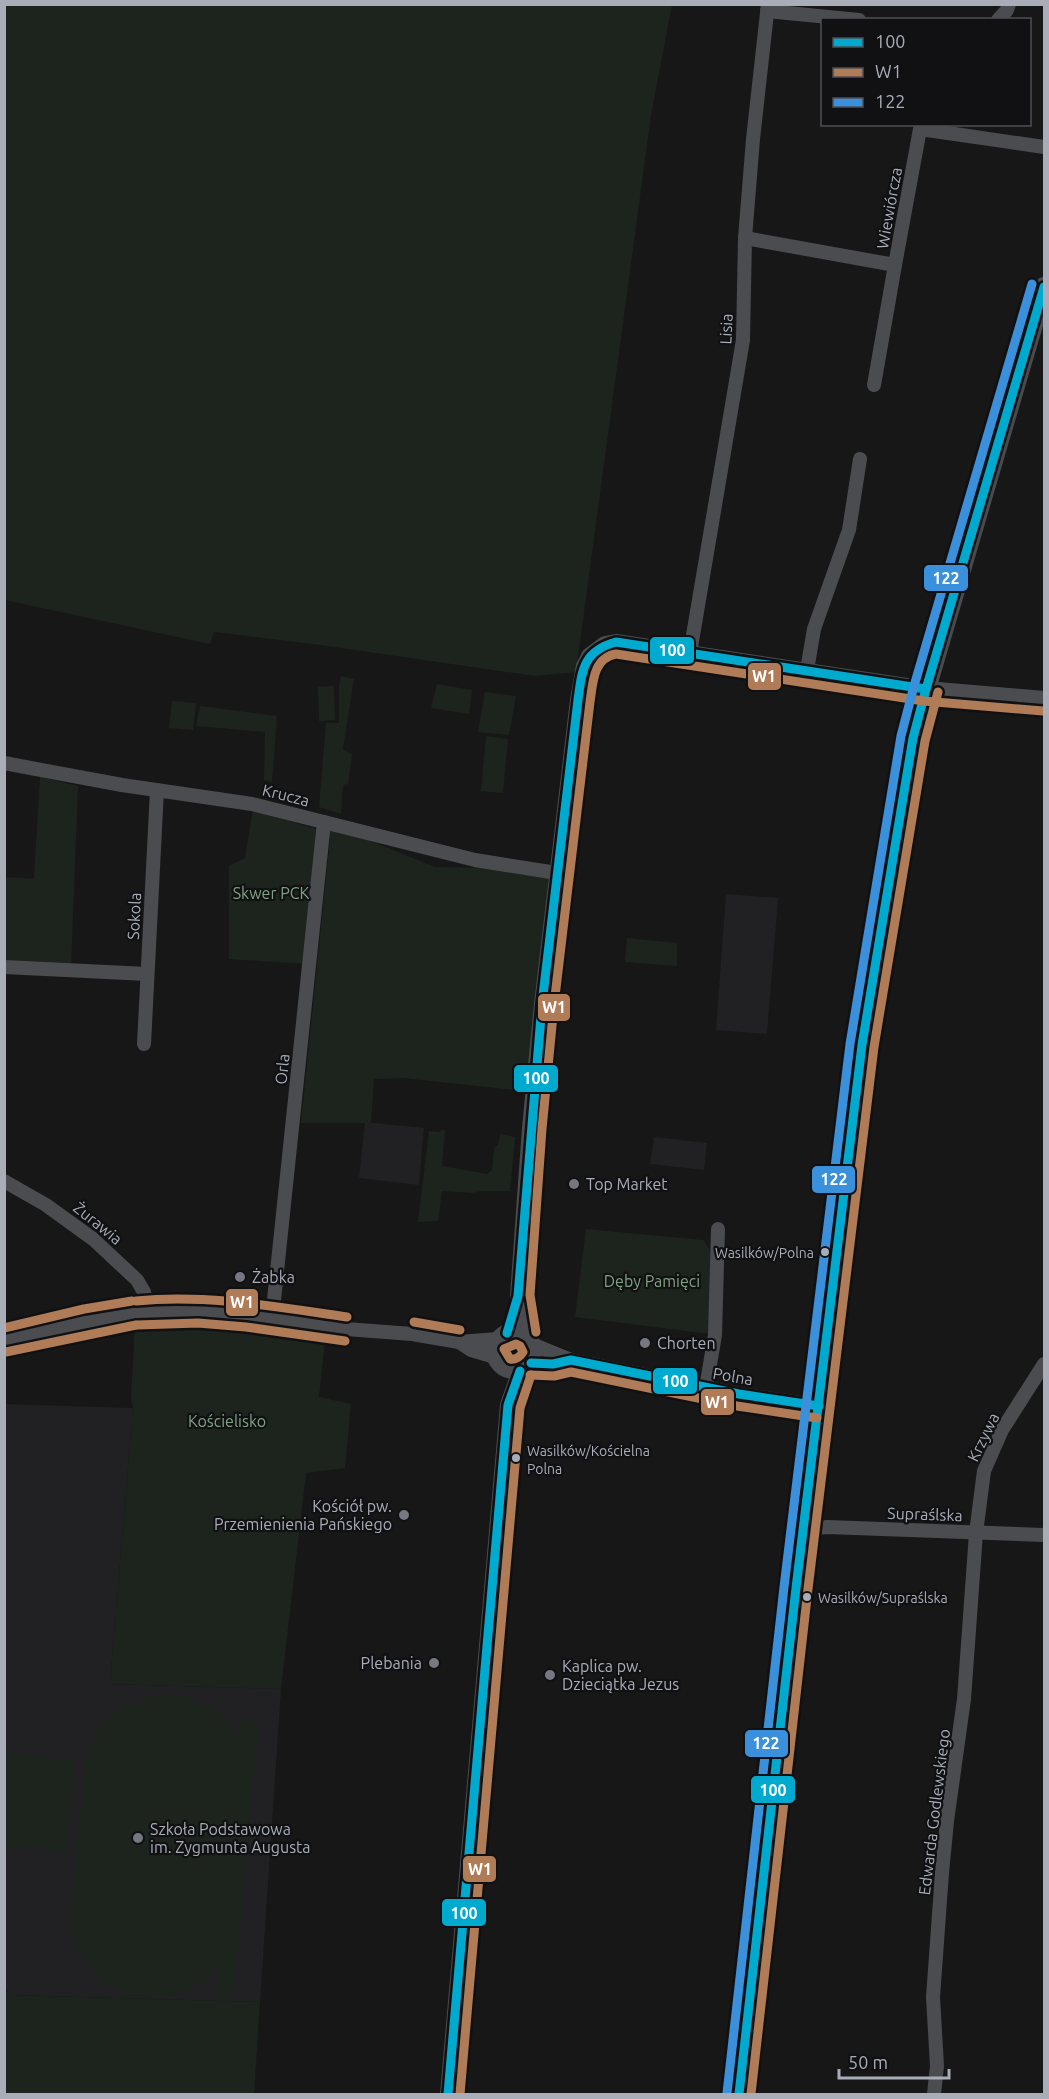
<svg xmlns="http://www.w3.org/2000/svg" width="1049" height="2099" font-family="Ubuntu,sans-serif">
	<rect width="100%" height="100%" fill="#171717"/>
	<g fill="#212123">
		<polygon points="726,894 778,898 767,1034 716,1030"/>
		<polygon points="365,1122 424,1128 419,1185 359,1178"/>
		<polygon points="654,1137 707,1143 704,1170 650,1164"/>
		<polygon points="4,1404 133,1408 110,1684 281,1689 260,2002 9,1995 5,1987"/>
	</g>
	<g fill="#1d241e">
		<polygon points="4,5 672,5 651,115 576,672 535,676 321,645 214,632 210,644 5,600"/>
		<polygon points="341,676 354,679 343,749 352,755 348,784 343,785 341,814 319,807 326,723 339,723 339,686"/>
		<polygon points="437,684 472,690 469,714 431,708"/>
		<polygon points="334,686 335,720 319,721 318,687"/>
		<polygon points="485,692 516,696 509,735 478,732"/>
		<polygon points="172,701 196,703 193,730 169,728"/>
		<polygon points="200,706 277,716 272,782 264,780 265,732 196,726"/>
		<polygon points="486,736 508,739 503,793 481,791"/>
		<polygon points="40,777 78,786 71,966 5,962 4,877 34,879"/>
		<polygon points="253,810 316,829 310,964 229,959 229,866 245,858"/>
		<polygon points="324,822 435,867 534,869 556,881 533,1092 403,1078 374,1079 371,1123 301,1123 330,839"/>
		<polygon points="627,938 677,943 677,966 625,962"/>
		<polygon points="441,1130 445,1130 442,1166 487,1174 492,1170 494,1148 498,1145 500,1134 515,1137 510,1191 481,1191 472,1193 442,1191 438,1221 418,1222 429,1131 440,1132"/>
		<polygon points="586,1229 703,1240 710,1250 710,1334 575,1317"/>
		<polygon points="182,1323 271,1329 325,1341 319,1397 351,1404 345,1468 306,1473 281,1689 110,1684 133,1408 131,1397 135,1325"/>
		<path d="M159 1695C196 1693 219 1707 239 1738L241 1718 259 1721 234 1996 217 1995 219 1966C169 2027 79 1995 71 1919L85 1767C94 1722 115 1704 159 1695Z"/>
		<polygon points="5,1754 75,1760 67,1852 5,1846"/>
		<polygon points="4,1987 9,1995 260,2002 254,2094 5,2094"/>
	</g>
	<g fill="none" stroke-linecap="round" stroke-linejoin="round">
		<g stroke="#4b4c50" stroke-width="14">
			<polyline points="767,11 859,20"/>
			<polyline points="998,20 1007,10 1009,4"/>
			<polyline points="745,238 895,265 920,129 1044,147"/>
			<polyline points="874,385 895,265"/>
			<polyline points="690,653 743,340 745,238 753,139 768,4"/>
			<polyline points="807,670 814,629 849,530 860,459"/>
			<polyline points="4,763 122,785 252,804 475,860 557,873"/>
			<polyline points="4,967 147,974"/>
			<polyline points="144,1044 157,790"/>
			<polyline points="4,1181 46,1205 93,1239 137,1280 144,1292 149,1312"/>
			<polyline points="272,1319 324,822"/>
			<polyline points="4,1340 118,1315 177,1311 233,1313 346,1329 412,1334 459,1342 498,1339"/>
			<polyline points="459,1342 471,1350 495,1357"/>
			<polyline points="534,1345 571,1360 739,1394 819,1406"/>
			<polyline points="531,1363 553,1364 571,1360"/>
			<polyline points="706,1388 715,1335 718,1229"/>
			<polyline points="804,1529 827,1527 1044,1535"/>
			<polyline points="934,2094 937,2066 933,1997 942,1873 947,1821 964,1699 976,1533 984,1471 1002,1430 1044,1364"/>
		</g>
		<g stroke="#4b4c50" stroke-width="16">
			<circle cx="514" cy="1351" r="20"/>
			<polyline points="524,1334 518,1296 530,1128 542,1004 578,700 584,666 589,656 605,644 616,642 926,689 1044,699"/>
			<polyline points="448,2094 508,1405 520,1371"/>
		</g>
		<polyline stroke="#4a4a4e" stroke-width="20" points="739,2094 796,1588 862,1045 896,835 913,738 926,689 1044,287"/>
		<g stroke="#111113" stroke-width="14">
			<g id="bus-1">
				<path d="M507 1333 518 1296 542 1004 578 700C582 670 583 651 616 642L926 689"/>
				<polyline points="531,1363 553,1364 571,1360 739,1394 819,1406"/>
				<polyline points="448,2094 508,1405 520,1371"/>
				<polyline points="739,2094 796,1588 862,1045 913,738 926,689 1044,287"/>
			</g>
		</g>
		<g stroke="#111113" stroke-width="14">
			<g id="bus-2">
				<path d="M136 1301C207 1294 277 1307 347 1317"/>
				<polyline points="414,1322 460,1330"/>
				<polyline points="137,1325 198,1323 246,1327 345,1341"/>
				<polyline points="4,1328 84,1309 132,1301"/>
				<path d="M536 1332 530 1295 542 1129 554 1005 590 702C593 683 593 658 616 654L924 701 1043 711"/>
				<path d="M516 1344 520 1346 523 1352C520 1357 516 1360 510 1359L504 1349Z"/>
				<polyline points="6,1352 136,1325"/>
				<polyline points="530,1375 554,1376 571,1372 737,1406 817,1418"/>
				<polyline points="460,2094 520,1408 531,1375"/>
				<polyline points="751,2094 808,1589 874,1047 925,741 938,692"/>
			</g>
		</g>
		<g stroke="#111113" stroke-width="14">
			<polyline id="bus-3" points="727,2093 784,1587 850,1044 901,736 914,686 1032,284"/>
		</g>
		<use href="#bus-1" stroke="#00a9ce" stroke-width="9"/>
		<use href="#bus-2" stroke="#b07c57" stroke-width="9"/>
		<use href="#bus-3" stroke="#3a90db" stroke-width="9"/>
	</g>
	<g fill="#757880" stroke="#111113" stroke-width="2">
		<circle cx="574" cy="1184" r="6"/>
		<circle cx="240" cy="1277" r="6"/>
		<circle cx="645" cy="1343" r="6"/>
		<circle cx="404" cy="1515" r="6"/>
		<circle cx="434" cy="1663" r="6"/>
		<circle cx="550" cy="1675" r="6"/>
		<circle cx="138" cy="1838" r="6"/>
	</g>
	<g fill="#a8adb8" stroke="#111113" stroke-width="2">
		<circle cx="825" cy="1252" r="5"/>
		<circle cx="516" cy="1458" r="5"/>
		<circle cx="807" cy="1597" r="5"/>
	</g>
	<g text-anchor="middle" stroke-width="4.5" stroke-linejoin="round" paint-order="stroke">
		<g font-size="14" fill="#a8adb8" stroke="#111113" text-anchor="start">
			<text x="814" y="1258" text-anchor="end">Wasilków/Polna</text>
			<text x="527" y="1456">Wasilków/Kościelna<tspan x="527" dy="18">Polna</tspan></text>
			<text x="818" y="1603">Wasilków/Supraślska</text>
		</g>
		<g font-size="16" fill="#a8adb8" stroke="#111113">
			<text transform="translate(889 208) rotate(-80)" y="6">Wiewiórcza</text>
			<text transform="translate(726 329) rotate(-87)" y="6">Lisia</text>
			<text transform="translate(286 795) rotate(14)" y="6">Krucza</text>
			<text transform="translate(134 916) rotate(-87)" y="6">Sokola</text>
			<text transform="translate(282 1069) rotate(-84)" y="6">Orla</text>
			<text transform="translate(98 1223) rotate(39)" y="6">Żurawia</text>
			<text transform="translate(733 1376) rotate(10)" y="6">Polna</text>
			<text transform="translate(983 1437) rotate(-64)" y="6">Krzywa</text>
			<text transform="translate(925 1514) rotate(2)" y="6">Supraślska</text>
			<text transform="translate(934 1812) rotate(-83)" y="6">Edwarda Godlewskiego</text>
		</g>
		<g font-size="16" fill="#7fa381" stroke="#111113">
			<text x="271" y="899">Skwer PCK</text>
			<text x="652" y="1287">Dęby Pamięci</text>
			<text x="227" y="1427">Kościelisko</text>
		</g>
		<g font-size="16" fill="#a8adb8" stroke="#111113" text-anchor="start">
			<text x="586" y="1190">Top Market</text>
			<text x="252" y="1283">Żabka</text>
			<text x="657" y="1349">Chorten</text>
			<text x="392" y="1512" text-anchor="end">Kościół pw.<tspan x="392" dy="18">Przemienienia Pańskiego</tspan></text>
			<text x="422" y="1669" text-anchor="end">Plebania</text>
			<text x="562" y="1672">Kaplica pw.<tspan x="562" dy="18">Dzieciątka Jezus</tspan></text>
			<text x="150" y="1835">Szkoła Podstawowa<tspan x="150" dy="18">im. Zygmunta Augusta</tspan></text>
		</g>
	</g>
	<g stroke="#111113" stroke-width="2">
		<rect x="923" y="564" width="46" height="28" rx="6" fill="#3a90db"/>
		<rect x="649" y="636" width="46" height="29" rx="6" fill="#00a9ce"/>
		<rect x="747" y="662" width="35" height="29" rx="6" fill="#b07c57"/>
		<rect x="537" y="993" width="34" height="29" rx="6" fill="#b07c57"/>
		<rect x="513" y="1064" width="46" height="29" rx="6" fill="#00a9ce"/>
		<rect x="811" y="1165" width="45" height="29" rx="6" fill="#3a90db"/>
		<rect x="225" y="1288" width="34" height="29" rx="6" fill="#b07c57"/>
		<rect x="652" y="1367" width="46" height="28" rx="6" fill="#00a9ce"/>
		<rect x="700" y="1388" width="35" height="28" rx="6" fill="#b07c57"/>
		<rect x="744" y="1729" width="45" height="29" rx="6" fill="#3a90db"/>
		<rect x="750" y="1775" width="46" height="29" rx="6" fill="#00a9ce"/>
		<rect x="462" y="1855" width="35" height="28" rx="6" fill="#b07c57"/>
		<rect x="441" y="1898" width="46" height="29" rx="6" fill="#00a9ce"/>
	</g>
	<g font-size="16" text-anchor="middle" font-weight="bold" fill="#fff">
		<text x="946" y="584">122</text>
		<text x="672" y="656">100</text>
		<text x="764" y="682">W1</text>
		<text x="554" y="1013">W1</text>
		<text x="536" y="1084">100</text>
		<text x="834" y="1185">122</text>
		<text x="242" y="1308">W1</text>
		<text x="675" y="1387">100</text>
		<text x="717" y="1408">W1</text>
		<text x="766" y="1749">122</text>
		<text x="773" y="1796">100</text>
		<text x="480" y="1875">W1</text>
		<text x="464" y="1919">100</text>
	</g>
	<rect width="1049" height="2099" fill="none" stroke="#a8adb8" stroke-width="12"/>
	<rect x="821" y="18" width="210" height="108" fill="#111113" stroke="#4d4f55" stroke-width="1.5"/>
	<rect x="833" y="38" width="30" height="9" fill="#00a9ce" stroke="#4d4f55" stroke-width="1.5"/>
	<text x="875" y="48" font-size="18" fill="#a8adb8">100</text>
	<rect x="833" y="68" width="30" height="9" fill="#b07c57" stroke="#4d4f55" stroke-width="1.5"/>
	<text x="875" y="78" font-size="18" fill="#a8adb8">W1</text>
	<rect x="833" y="98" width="30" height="9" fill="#3a90db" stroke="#4d4f55" stroke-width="1.5"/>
	<text x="875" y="108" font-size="18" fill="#a8adb8">122</text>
	<path d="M839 2069v9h110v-9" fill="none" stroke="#a8adb8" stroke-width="3"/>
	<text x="848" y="2069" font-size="18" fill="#a8adb8" stroke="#111113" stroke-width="4.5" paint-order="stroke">50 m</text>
</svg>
